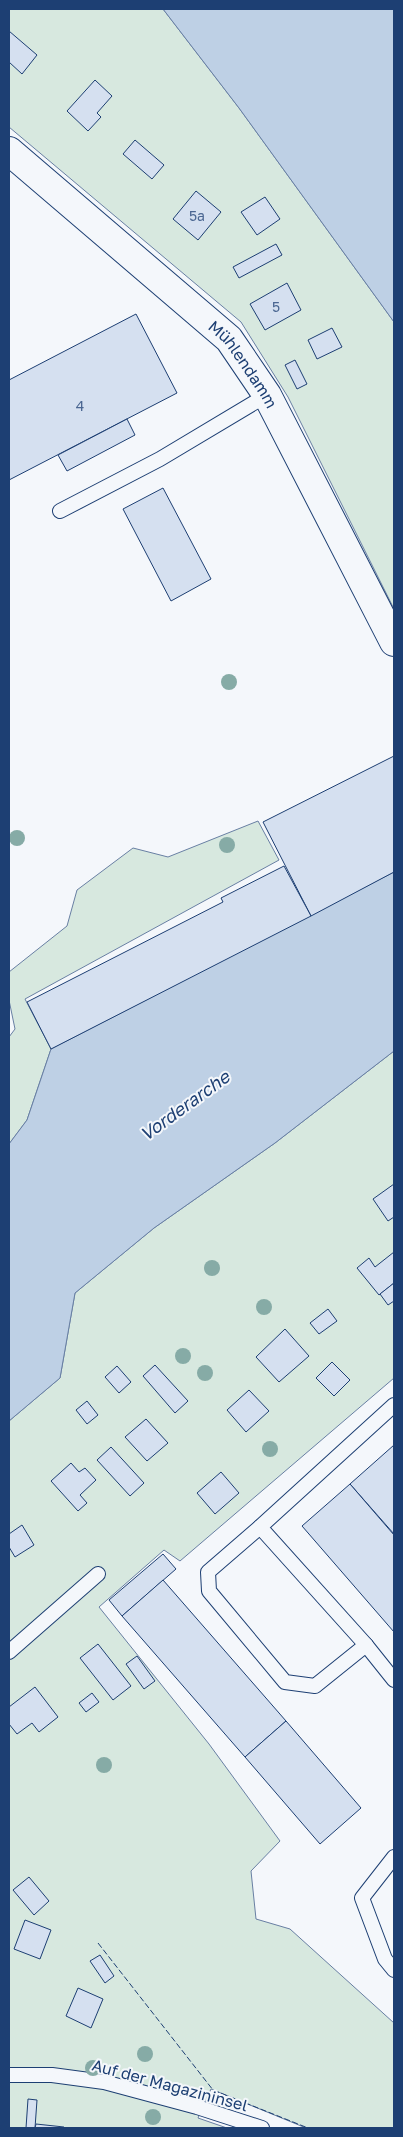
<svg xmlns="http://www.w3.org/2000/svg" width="403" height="2137" font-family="'Golos Text',sans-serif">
	<rect width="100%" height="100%" fill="#f4f7fb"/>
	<g fill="#d7e8df" stroke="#687fa3">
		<polygon points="9,9 163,9 239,108 394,322 394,609 288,397 241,322 9,127"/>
		<polygon points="258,821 279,860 25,999 51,1049 27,1120 9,1144 9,1037 15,1029 9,1000 9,972 67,926 77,890 133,848 168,857"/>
		<polygon points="394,1051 394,1378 180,1561 164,1550 99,1607 209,1744 280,1841 251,1871 256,1919 290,1929 394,2023 394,2128 306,2128 211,2089 198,2118 227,2128 9,2128 9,1421 60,1378 75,1293 154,1228 275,1143"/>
	</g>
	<g fill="#bed0e5" stroke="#687fa3">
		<polygon points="163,9 394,9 394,322 239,108"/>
		<polygon points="394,872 394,1051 275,1143 154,1228 75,1293 60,1378 9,1421 9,1144 27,1120 51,1049"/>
	</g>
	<g fill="#d5e0f0" stroke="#1d3f73">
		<polygon points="9,31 37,55 22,74 9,62"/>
		<polygon points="95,80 112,96 97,113 101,117 88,131 67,111"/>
		<polygon points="135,140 164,165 152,179 123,154"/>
		<polygon points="196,191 221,212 198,240 173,219"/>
		<polygon points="265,197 280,219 257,235 241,212"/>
		<polygon points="276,244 282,255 239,278 233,267"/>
		<polygon points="287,283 301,310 265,330 250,304"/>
		<polygon points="136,314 177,393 9,480 9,380"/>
		<polygon points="332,328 342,347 317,359 308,340"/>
		<polygon points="295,360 307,384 297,389 285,365"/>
		<polygon points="127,419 135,435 67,471 58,455"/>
		<polygon points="163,488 211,579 171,601 123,509"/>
		<polygon points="394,756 394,872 311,916 263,822"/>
		<polygon points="284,866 311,916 51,1049 27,1002 223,902 221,898"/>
		<polygon points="394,1184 394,1217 388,1221 373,1199"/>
		<polygon points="394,1252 394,1283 379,1295 357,1268 369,1258 375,1267"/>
		<polygon points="394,1283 394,1301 388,1305 380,1294"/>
		<polygon points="328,1309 337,1321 319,1334 310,1323"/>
		<polygon points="285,1329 309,1356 279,1382 256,1357"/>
		<polygon points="332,1362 350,1380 334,1396 316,1378"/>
		<polygon points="155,1365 188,1401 175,1413 143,1376"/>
		<polygon points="117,1366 131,1382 119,1393 105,1377"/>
		<polygon points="249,1390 269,1411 246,1432 227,1410"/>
		<polygon points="87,1401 98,1415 87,1424 76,1410"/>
		<polygon points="146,1419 168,1443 147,1461 125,1437"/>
		<polygon points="394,1445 394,1534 350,1484"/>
		<polygon points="111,1447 144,1483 130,1496 97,1460"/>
		<polygon points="71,1463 79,1472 85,1468 96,1480 80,1495 87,1503 78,1511 51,1481"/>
		<polygon points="221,1472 239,1493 215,1514 197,1493"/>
		<polygon points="350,1484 394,1535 394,1632 302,1526"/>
		<polygon points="22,1525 34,1545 15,1557 9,1547 9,1534"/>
		<polygon points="163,1554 176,1569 122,1616 109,1600"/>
		<polygon points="163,1580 286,1721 245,1757 122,1616"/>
		<polygon points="98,1644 131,1686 113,1700 80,1658"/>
		<polygon points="137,1656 155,1681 144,1689 126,1664"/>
		<polygon points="35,1687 58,1717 39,1732 32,1723 17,1734 9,1724 9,1707"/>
		<polygon points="92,1693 99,1702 86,1712 79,1703"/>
		<polygon points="286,1721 361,1808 320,1844 245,1757"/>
		<polygon points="29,1877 49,1901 34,1915 13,1890"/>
		<polygon points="25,1920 51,1930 40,1959 14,1949"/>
		<polygon points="100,1955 114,1976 105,1983 90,1961"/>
		<polygon points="78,1988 103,1999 91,2028 66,2016"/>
		<polygon points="28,2099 37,2100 35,2128 26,2128"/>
		<polygon points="36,2124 64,2127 64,2128 35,2128"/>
	</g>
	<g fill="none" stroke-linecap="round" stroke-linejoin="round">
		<g stroke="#1d3f73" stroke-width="16">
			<g id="service">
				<polyline points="60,511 160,459 267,395"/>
				<polyline points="394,1405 260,1527 366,1645 394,1680"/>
				<polyline points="260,1527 208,1572 209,1591 285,1682 315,1686 366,1645"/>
				<polyline points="9,1652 98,1574"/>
				<polyline points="394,1857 362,1898 385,1959 394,1970"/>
				<polyline points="9,2075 52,2075 104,2082 197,2107 262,2128"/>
			</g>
		</g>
		<g stroke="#1d3f73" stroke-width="30">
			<g id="minor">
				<path id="s1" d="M9 151 229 339 267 395 394 642"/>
			</g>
		</g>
		<use href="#service" stroke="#f4f7fb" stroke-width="14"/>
		<use href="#minor" stroke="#f4f7fb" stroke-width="28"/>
		<polyline stroke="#1d3f73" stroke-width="1" stroke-dasharray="6 2.5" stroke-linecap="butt" points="98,1943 213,2090 308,2128"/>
	</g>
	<g fill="#86aba6">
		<circle cx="229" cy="682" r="8"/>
		<circle cx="17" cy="838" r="8"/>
		<circle cx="227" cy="845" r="8"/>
		<circle cx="212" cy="1268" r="8"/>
		<circle cx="264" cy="1307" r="8"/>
		<circle cx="183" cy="1356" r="8"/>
		<circle cx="205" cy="1373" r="8"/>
		<circle cx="270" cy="1449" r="8"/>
		<circle cx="104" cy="1765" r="8"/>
		<circle cx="145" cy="2054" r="8"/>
		<circle cx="93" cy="2068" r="8"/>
		<circle cx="153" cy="2117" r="8"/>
	</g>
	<g text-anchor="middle" stroke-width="4" stroke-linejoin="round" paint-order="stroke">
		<g font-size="14" fill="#4b6792">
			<text x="197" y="221">5a</text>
			<text x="276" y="312">5</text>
			<text x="80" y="411">4</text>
		</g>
		<g font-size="16" fill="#1d3f73" stroke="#f4f7fb">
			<text dy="6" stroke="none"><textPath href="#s1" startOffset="318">Mühlendamm</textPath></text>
			<text transform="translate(170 2085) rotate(15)" y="6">Auf der Magazininsel</text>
		</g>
		<g font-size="18" font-style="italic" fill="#1d3f73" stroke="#f4f7fb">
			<text transform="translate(185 1106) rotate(-36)" y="6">Vorderarche</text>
		</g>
	</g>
	<rect width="403" height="2137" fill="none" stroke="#1d3f73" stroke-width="20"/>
</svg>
